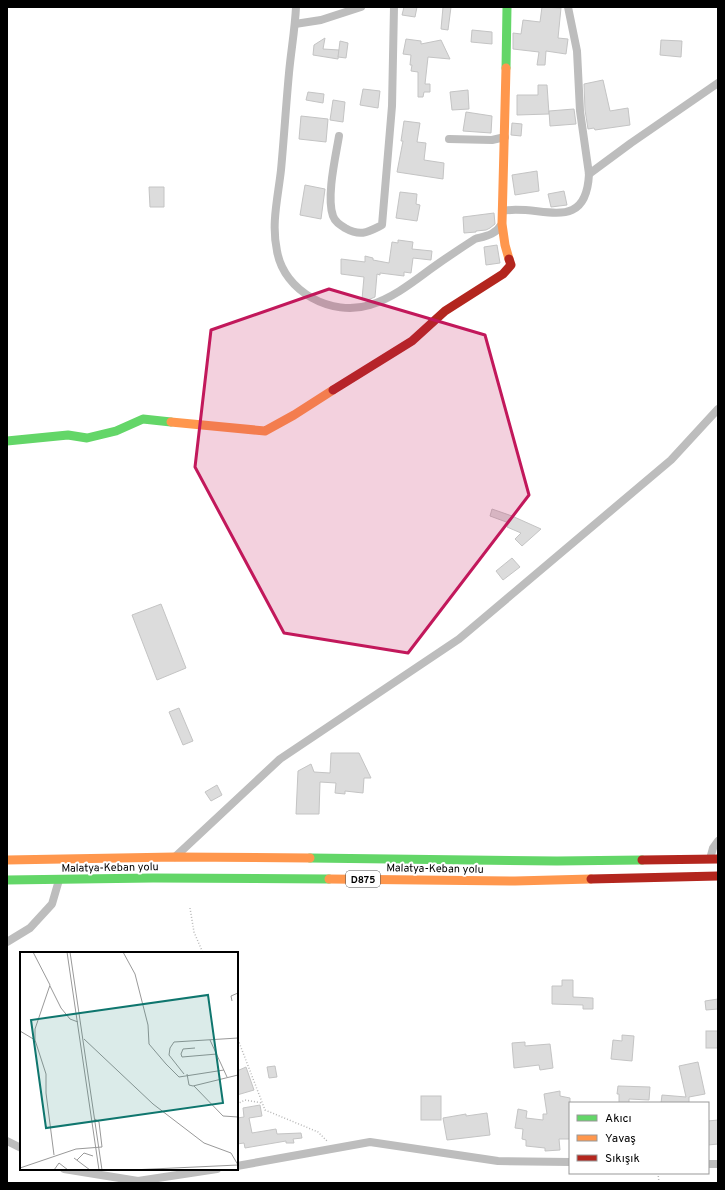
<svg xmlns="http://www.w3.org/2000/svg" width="725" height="1190" font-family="Overpass,sans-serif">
	<rect width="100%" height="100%" fill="#fff"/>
	<g fill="#dcdcdc" stroke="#c4c4c4">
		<polygon points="404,7 417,7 415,17 402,15"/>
		<polygon points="443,7 451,7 448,30 441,29"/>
		<polygon points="542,7 561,8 558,38 568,39 566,54 546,51 545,65 537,65 539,52 513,49 513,33 521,34 523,20 540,22"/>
		<polygon points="472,30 492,32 492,44 471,42"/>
		<polygon points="325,38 323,49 339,50 338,59 313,55 314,45"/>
		<polygon points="406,39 421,41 421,44 441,40 450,59 428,57 425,84 430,84 430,92 424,92 423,97 418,97 418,72 411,71 412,65 410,65 411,55 403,54"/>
		<polygon points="661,40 682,41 681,57 660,55"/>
		<polygon points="340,41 348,43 346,58 338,57"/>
		<polygon points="603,80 610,111 628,108 630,125 595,130 594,128 588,129 585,110 584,84"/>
		<polygon points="538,85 547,85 549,114 517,115 517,95 538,95"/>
		<polygon points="363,89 380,91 378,108 360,105"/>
		<polygon points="468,90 469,109 452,110 450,92"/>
		<polygon points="308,92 324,94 323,103 306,100"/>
		<polygon points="333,100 345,102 343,122 330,120"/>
		<polygon points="574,109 576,124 550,126 549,111"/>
		<polygon points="466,112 492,116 491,133 463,131"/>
		<polygon points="301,116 328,119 326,142 299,139"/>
		<polygon points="404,121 420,123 417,142 426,143 424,160 444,163 443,179 397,172 403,141 401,141"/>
		<polygon points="512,123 522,124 521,136 511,135"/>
		<polygon points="537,171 539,191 515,195 512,175"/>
		<polygon points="305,185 325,189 321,219 300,215"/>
		<polygon points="149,187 164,187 164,207 150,207"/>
		<polygon points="564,191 567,205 551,207 548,194"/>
		<polygon points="400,192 417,194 416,204 420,205 417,221 396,218"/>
		<polygon points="494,213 495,224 490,228 486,230 476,231 476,232 464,233 463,217"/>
		<polygon points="398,240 413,242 412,249 432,251 431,260 413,258 411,273 404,272 404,276 380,273 380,275 377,274 375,297 368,300 362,299 364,277 341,274 341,259 365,262 365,256 373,258 373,260 389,263 392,242 398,243"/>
		<polygon points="497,245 500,263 486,265 484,247"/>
		<polygon points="492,509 512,516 541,529 522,546 515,539 521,533 507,527 509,523 490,516"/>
		<polygon points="512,558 520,567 503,580 496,571"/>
		<polygon points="161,604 186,668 157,680 132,615"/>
		<polygon points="179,708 193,741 183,745 169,712"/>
		<polygon points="331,753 359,753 371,778 364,778 363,793 345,791 345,794 335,793 336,783 320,782 319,814 296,814 298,771 311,764 314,772 330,773"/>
		<polygon points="217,785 222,795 211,801 205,792"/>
		<polygon points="562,980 573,980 573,997 593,998 593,1009 583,1009 583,1005 552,1004 552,986 562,986"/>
		<polygon points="718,999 718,1009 706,1010 705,1001"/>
		<rect x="706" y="1031" width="12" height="17"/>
		<polygon points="622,1035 634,1036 632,1061 611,1059 613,1040 622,1041"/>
		<polygon points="525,1042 525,1046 550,1044 553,1068 540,1070 539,1065 514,1068 512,1043"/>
		<polygon points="698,1062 705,1094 689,1097 689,1103 661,1103 662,1095 686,1097 679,1066"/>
		<polygon points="275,1066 277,1077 269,1078 267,1067"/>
		<polygon points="246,1067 254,1090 237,1095 237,1071"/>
		<polygon points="618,1086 650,1087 649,1100 629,1099 629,1103 619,1103 619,1094 617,1094"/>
		<polygon points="560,1091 560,1096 570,1098 570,1139 559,1139 560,1150 545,1151 545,1148 526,1146 526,1140 522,1139 523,1129 515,1128 518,1109 527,1111 526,1118 543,1120 543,1114 547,1114 544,1094"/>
		<rect x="421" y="1096" width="20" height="24"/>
		<polygon points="260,1105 262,1116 249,1118 252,1133 276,1129 277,1134 301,1133 302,1138 293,1139 294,1143 286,1143 286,1141 245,1148 244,1143 237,1144 237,1118 244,1117 243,1108"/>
		<polygon points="487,1113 490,1135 447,1140 443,1118 466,1114 466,1116"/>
		<polygon points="718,1120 718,1144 708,1145 708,1121"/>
	</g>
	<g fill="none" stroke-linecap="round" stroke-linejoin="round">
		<g stroke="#b8b8b8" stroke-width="1.5" stroke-dasharray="1 2" stroke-linecap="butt">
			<polyline points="190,908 194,932 203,953"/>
			<polyline points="237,1037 265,1110 318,1132 327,1141"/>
			<polyline points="237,1104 245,1100 262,1103"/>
			<polyline points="658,1173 659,1183"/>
		</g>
		<g stroke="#bdbdbd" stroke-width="8">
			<path d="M296 7C295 29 291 51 289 73 286 105 284 138 281 170 278 197 271 224 277 251 284 292 332 317 370 305 393 298 413 282 432 268 446 258 461 248 475 239 486 236 495 235 502 224"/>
			<polyline points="295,24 321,20 361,7"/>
			<path d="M339 136C336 155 326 197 333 216 335 222 340 225 345 228 361 237 368 232 382 225L392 106 394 7"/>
			<polyline points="449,139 492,140 505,137"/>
			<polyline points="589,174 631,143 718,83"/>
			<path d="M502 211C539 203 586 236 589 174L580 111 577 51 568 7"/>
			<polyline points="175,857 280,759 459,639 671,460 718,409"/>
			<polyline points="710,859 713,848 718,841"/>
			<polyline points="7,942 30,928 52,904 59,880"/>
			<polyline points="7,1141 21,1148"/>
			<polyline points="708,1164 718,1164"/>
			<polyline points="237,1166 370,1142 498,1161 570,1162"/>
			<polyline points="64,1169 138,1181 217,1169"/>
		</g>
		<g stroke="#63d668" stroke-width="9">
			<polyline points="506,68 507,7"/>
			<polyline points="7,441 68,435 87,438 116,431 143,419 171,422"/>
			<polyline points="310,858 557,861 642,860"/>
			<polyline points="7,880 153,878 329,879"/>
		</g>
		<g stroke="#ff974d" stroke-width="9">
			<polyline points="506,68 502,224 505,245 509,259"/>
			<polyline points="171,422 265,431 294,415 333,390"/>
			<polyline points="7,860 175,857 310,858"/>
			<polyline points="329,879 515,881 591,879"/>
		</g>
		<g stroke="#b3261e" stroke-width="9">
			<polyline points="333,390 412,341 445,311 503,274 511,265 509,259"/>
			<polyline points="642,860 718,859"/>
			<polyline points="591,879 718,876"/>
		</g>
	</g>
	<path fill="#c2185b" fill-opacity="0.2" stroke="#c2185b" stroke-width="3" stroke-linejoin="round" d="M329 289 485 335 529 495 408 653 284 633 195 467 211 330Z"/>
	<g text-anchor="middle" stroke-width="4" stroke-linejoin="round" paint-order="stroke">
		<rect fill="#fff" stroke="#4c4c4c" stroke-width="1" x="346" y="871" width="34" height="16" rx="3"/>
		<g font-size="10" font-weight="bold" fill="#000">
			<text x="363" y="883">D875</text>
		</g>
		<g font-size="11" fill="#000" stroke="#fff">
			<text transform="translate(110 867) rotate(-1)" y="4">Malatya-Keban yolu</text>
			<text transform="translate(435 868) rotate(1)" y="4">Malatya-Keban yolu</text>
		</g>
	</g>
	<g transform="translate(20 952)">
		<rect width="218" height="218" fill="#fff"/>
		<path fill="none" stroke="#999" stroke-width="1" d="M13 0 30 33 15 77V88L26 122V141L34 203M47 0 79 218M50 0 82 218M103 0 115 22 128 73 129 92 146 112 159 125 204 118M30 34 41 56 50 67 58 70M212 49 211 44 218 41M0 79 15 88M64 87 133 152 184 191 211 201 218 213M190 88 207 125M175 96 163 97 161 102 162 105 197 102M164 122 149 103 150 96 154 90 218 86M167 122 169 133 173 134 218 123M174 134 203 164 218 165M54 206 70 218M57 208 64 201 73 204M0 216 56 197 82 195 79 170 75 167M34 218 39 211 48 218M111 218 218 213"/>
		<path fill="#0f766e" fill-opacity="0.15" stroke="#0f766e" stroke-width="2" d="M188 43 203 151 26 176 11 68Z"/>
		<rect width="218" height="218" fill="none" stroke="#000" stroke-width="2"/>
	</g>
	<rect width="725" height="1190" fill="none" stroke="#000000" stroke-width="16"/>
	<rect x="569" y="1102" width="140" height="72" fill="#ffffff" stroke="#999999"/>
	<rect x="577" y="1115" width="20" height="6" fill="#63d668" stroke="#999999"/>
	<text x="605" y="1122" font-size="12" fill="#000000">Akıcı</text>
	<rect x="577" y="1135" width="20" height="6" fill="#ff974d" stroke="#999999"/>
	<text x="605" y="1142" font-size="12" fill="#000000">Yavaş</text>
	<rect x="577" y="1155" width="20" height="6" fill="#b3261e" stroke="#999999"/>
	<text x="605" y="1162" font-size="12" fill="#000000">Sıkışık</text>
</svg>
